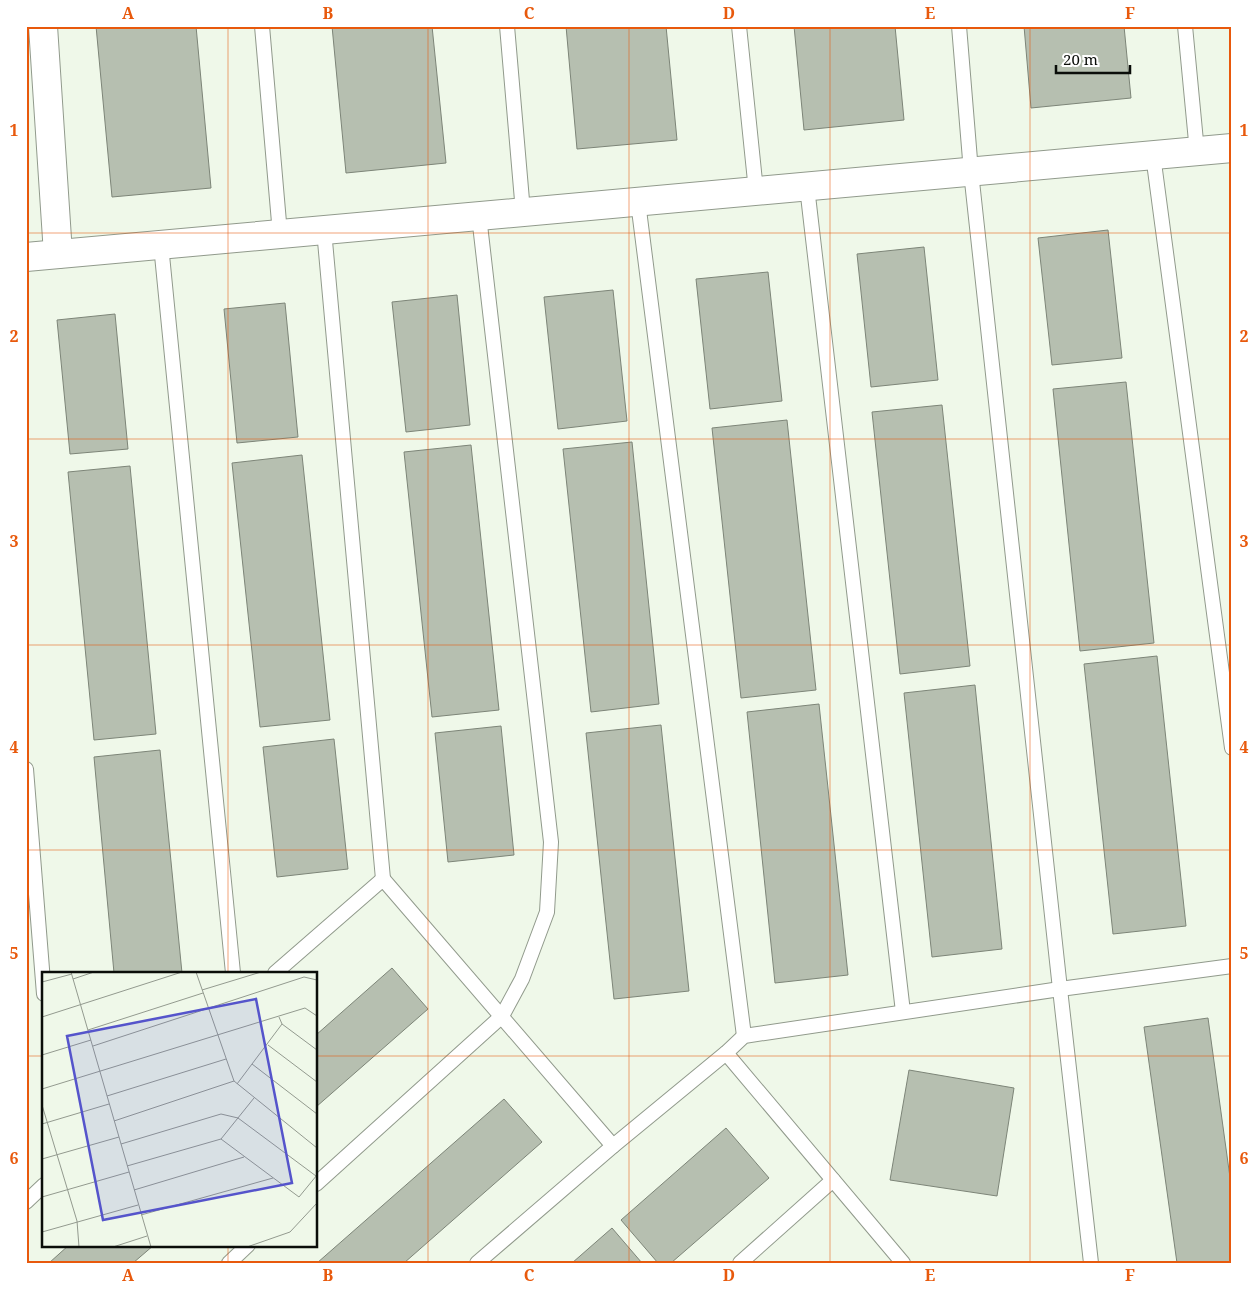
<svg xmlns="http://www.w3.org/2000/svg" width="1258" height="1289" font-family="'Noto Serif',serif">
	<rect width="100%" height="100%" fill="#eff8e9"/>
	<g fill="#b6bfb0" stroke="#7d8578">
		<polygon points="96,26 196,26 211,188 112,197"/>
		<polygon points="332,26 432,26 446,163 346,173"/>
		<polygon points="566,26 666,26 677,140 577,149"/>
		<polygon points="794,26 895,26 904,120 804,130"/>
		<polygon points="1024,26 1124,26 1131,98 1031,108"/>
		<polygon points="1108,230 1122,358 1052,365 1038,238"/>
		<polygon points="924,247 938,380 871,387 857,254"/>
		<polygon points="768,272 782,401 710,409 696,279"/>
		<polygon points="613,290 627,421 558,429 544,297"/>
		<polygon points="457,295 470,425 406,432 392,302"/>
		<polygon points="285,303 298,437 237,443 224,309"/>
		<polygon points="115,314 128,449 70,454 57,320"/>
		<polygon points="1126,382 1154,643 1080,651 1053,389"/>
		<polygon points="942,405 970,666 900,674 872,412"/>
		<polygon points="787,420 816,690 741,698 712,428"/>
		<polygon points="632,442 659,704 591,712 563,449"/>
		<polygon points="471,445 499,710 432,717 404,452"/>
		<polygon points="302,455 330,720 260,727 232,463"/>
		<polygon points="130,466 156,734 94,740 68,472"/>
		<polygon points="1157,656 1186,926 1113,934 1084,664"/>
		<polygon points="975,685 1002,949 932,957 904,693"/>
		<polygon points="819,704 848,975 775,983 747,712"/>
		<polygon points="661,725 689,991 614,999 586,733"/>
		<polygon points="501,726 514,855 448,862 435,733"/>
		<polygon points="334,739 348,869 277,877 263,747"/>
		<polygon points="160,750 182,973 114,973 94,757"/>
		<polygon points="392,968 428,1009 316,1107 316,1035"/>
		<polygon points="1208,1018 1232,1192 1232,1263 1177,1263 1144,1027"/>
		<polygon points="909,1070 1014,1088 997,1196 890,1180"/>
		<polygon points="504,1099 542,1142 404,1263 317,1263"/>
		<polygon points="726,1128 769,1178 671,1263 658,1263 621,1220"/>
		<polygon points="612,1228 642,1263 572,1263"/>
		<polygon points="69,1245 154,1245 133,1263 49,1263"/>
	</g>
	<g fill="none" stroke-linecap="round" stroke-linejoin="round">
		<g stroke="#919a8c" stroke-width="16">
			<g id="service">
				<polyline points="262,26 280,234"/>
				<polyline points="507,26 523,212"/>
				<polyline points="739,26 756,191"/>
				<polyline points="959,26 971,172 1060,989 1091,1263"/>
				<polyline points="1185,26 1197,152"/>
				<polyline points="1153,155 1232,748"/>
				<polyline points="807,187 903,1012"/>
				<polyline points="638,202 744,1036"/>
				<polyline points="324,230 383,879"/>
				<polyline points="161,245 233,973"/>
				<polyline points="26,769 44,994"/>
				<polyline points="275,973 383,879 613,1146"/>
				<polyline points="726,1053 903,1263"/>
				<polyline points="316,1184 502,1016 522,979 547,912 551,842 479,216"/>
				<polyline points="26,1202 44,1185"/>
				<polyline points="229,1263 248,1245"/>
				<polyline points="477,1263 613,1146 726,1053 744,1036 1060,989 1232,966"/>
				<polyline points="740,1263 833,1180"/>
			</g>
		</g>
		<g stroke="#919a8c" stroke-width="30">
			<g id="minor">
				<polyline points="43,26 58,254"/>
				<polyline points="26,257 1232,148"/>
			</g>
		</g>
		<use href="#service" stroke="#fff" stroke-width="14"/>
		<use href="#minor" stroke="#fff" stroke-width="28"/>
	</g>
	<path fill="none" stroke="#e8590c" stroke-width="1" stroke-opacity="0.55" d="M228 26V973M428 26V1263M629 26V1263M830 26V1263M1030 26V1263M26 233H1232M26 439H1232M26 645H1232M26 850H1232M26 1056H44M316 1056H1232M228 1245V1263"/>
	<g transform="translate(42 972)">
		<rect width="275" height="275" fill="#eff8e9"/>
		<path fill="none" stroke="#939a8f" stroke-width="1" d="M29 0 109 275M154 0 192 109 275 176M31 7 52 0M0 10 30 2M160 18 219 0M0 45 140 0M240 52 275 78M46 58 161 21M226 73 275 110M51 74 262 5 275 8M0 83 49 68M210 92 275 142M195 112 240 52 237 45M0 117 263 36 275 44M65 124 184 87M212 126 179 167 257 225 275 203M0 133 35 249 37 275M72 149 192 109M0 152 67 132M79 172 179 142 196 146 274 204M0 187 77 165M85 194 179 167M92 218 202 185M0 225 87 200M99 243 231 206M0 260 96 233M71 275 105 264M205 275 248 260 275 231"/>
		<path fill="#5554cb" fill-opacity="0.15" stroke="#5554cb" stroke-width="2.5" d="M214 27 250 211 61 248 25 64Z"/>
		<rect width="275" height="275" fill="none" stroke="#0a0d09" stroke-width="2.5"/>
	</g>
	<rect width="1258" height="1289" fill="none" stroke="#ffffff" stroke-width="55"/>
	<path d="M1056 65v8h74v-8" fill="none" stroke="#0a0d09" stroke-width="2.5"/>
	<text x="1063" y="65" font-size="15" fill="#0a0d09" stroke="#ffffff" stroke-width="4" paint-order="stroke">20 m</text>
	<rect x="28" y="28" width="1202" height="1234" fill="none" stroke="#e8590c" stroke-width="2"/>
	<g font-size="16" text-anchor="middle" font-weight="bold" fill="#e8590c">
		<text x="128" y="19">A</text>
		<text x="328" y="19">B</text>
		<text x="529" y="19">C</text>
		<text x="729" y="19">D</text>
		<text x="930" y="19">E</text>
		<text x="1130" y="19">F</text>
		<text x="14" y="136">1</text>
		<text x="1244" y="136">1</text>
		<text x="14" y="342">2</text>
		<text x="1244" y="342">2</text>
		<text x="14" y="547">3</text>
		<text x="1244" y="547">3</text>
		<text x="14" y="753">4</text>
		<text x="1244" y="753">4</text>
		<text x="14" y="959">5</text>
		<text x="1244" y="959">5</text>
		<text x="14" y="1164">6</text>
		<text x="1244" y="1164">6</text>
		<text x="128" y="1281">A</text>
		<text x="328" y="1281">B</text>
		<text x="529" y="1281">C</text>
		<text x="729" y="1281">D</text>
		<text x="930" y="1281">E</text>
		<text x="1130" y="1281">F</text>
	</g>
</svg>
